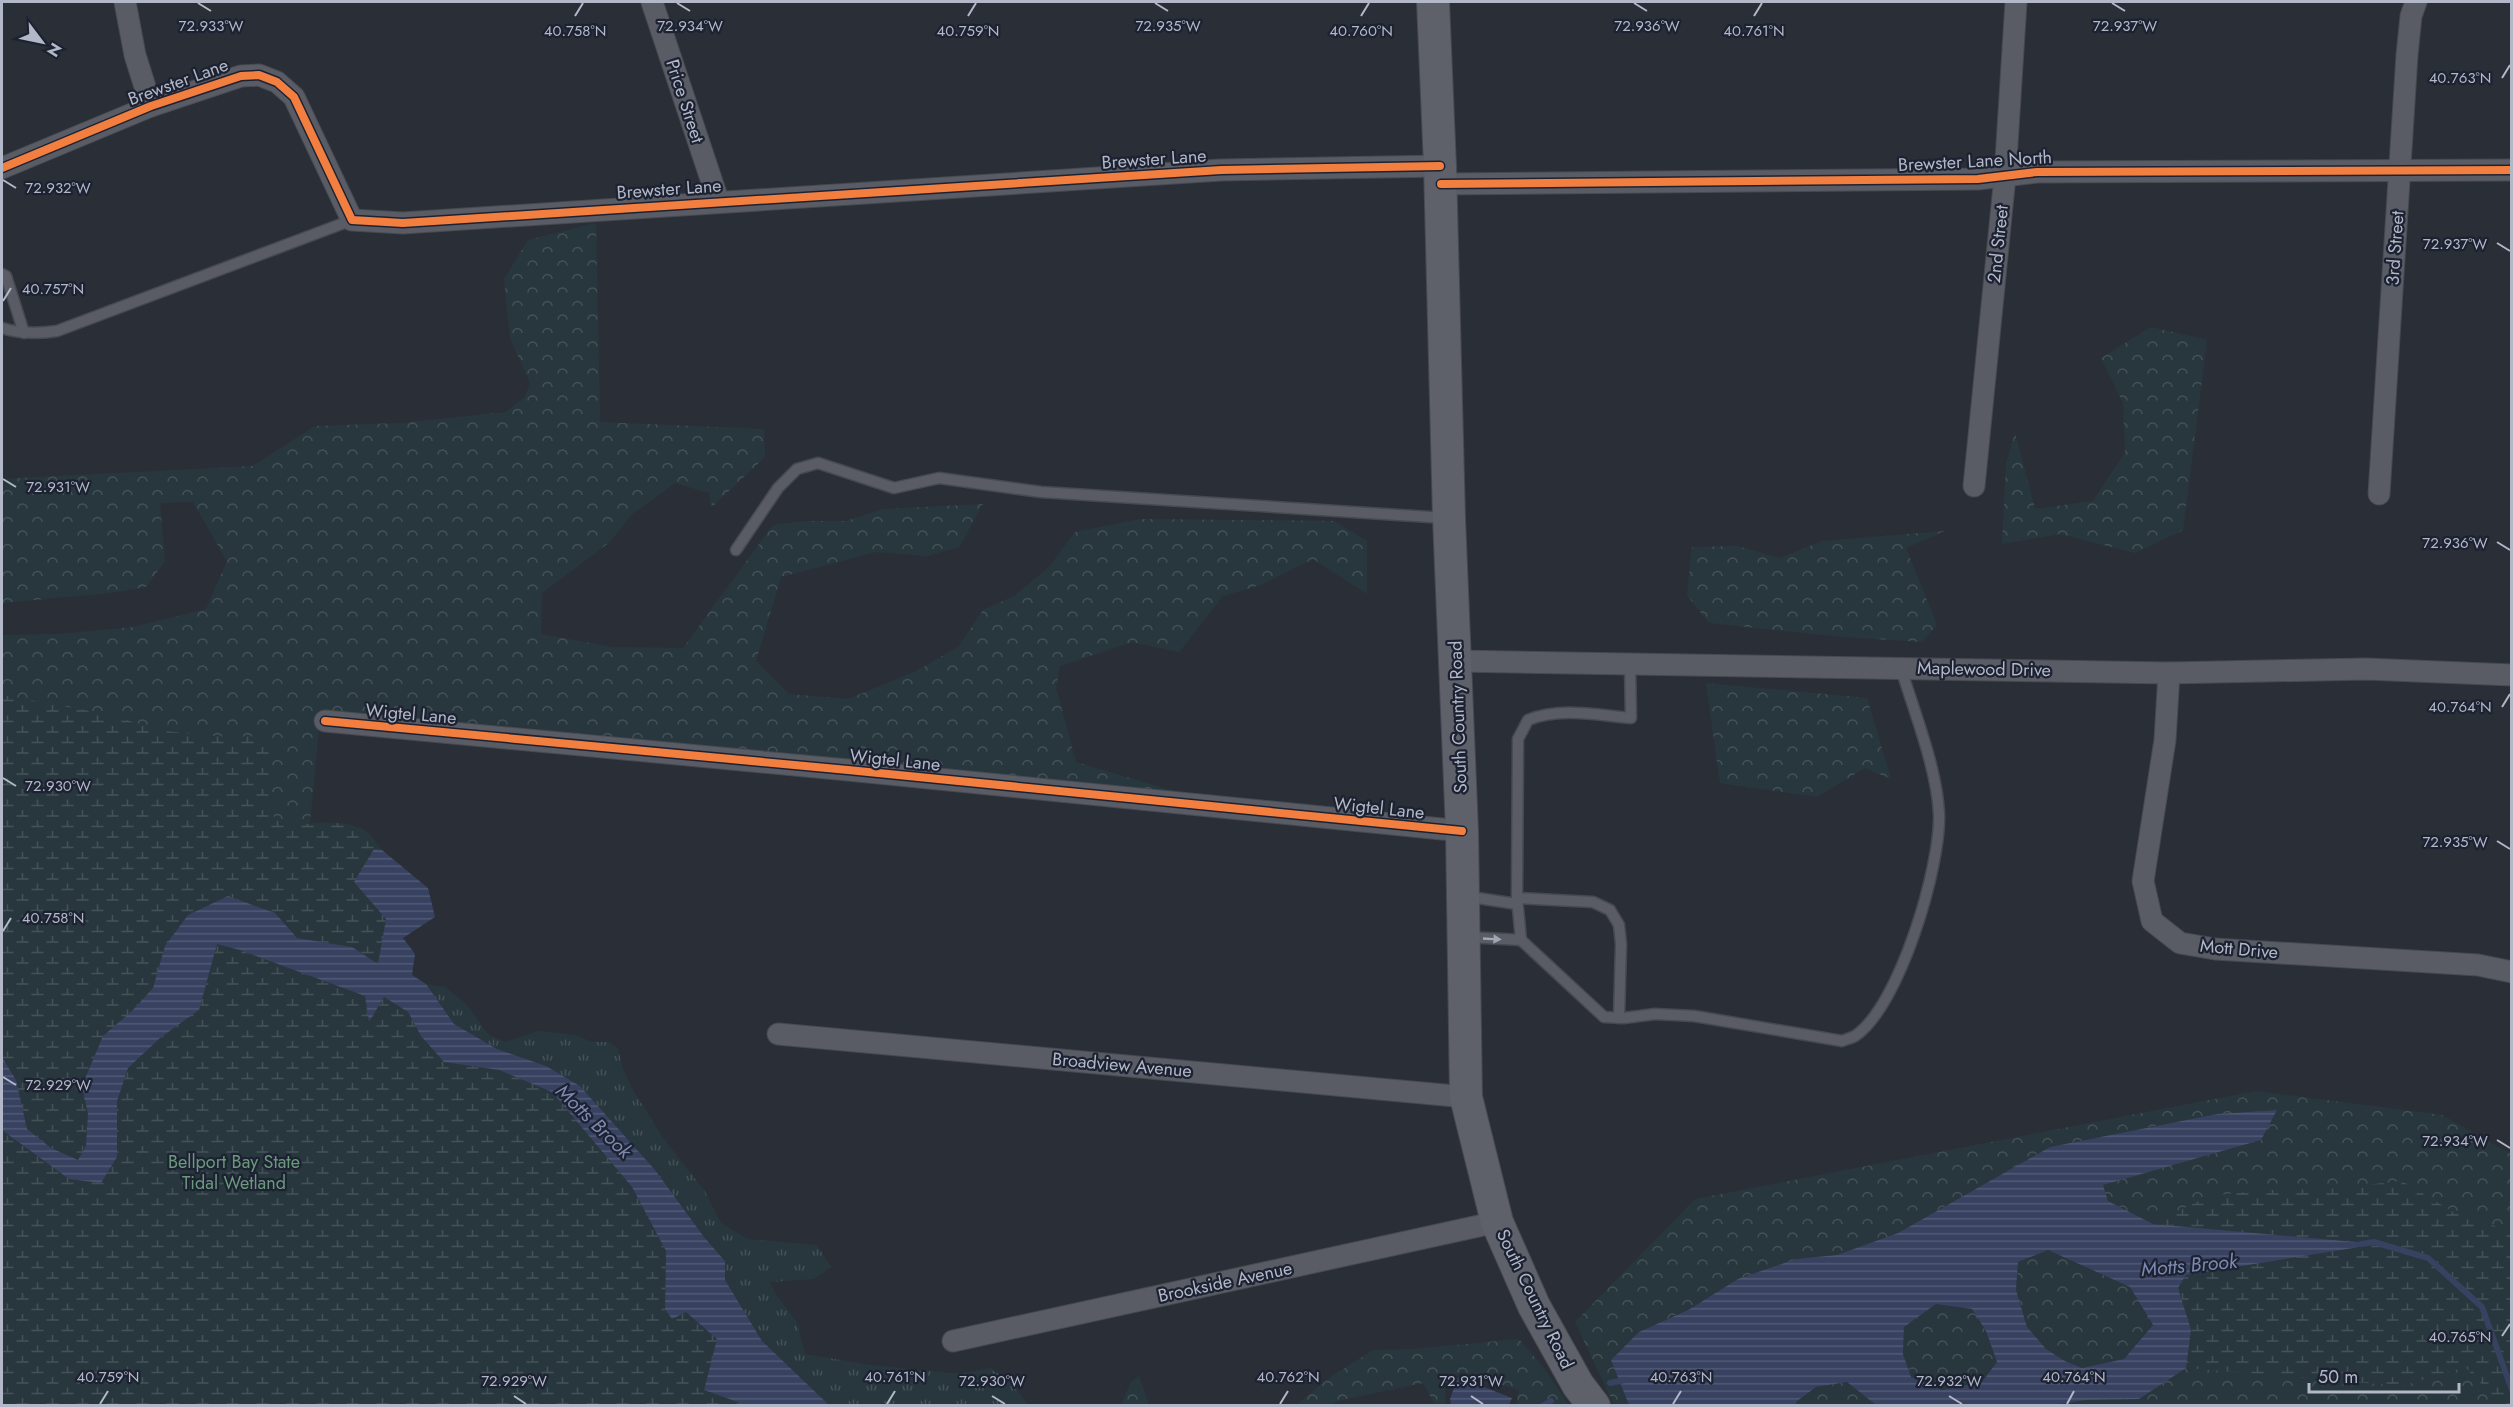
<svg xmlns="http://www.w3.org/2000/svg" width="2513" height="1407" font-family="Jost,sans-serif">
	<defs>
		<pattern id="grass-tufts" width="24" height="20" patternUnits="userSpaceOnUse" patternTransform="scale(1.5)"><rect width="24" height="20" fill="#27373d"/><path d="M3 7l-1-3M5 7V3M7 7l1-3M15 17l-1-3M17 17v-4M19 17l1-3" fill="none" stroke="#445258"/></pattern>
		<pattern id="forest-crowns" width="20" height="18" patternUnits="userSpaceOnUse" patternTransform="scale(1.5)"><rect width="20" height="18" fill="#27373d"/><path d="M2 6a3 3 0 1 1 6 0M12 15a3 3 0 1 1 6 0" fill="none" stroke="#445258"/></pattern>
		<pattern id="wetland-marsh" width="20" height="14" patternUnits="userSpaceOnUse" patternTransform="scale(1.5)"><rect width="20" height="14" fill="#27373d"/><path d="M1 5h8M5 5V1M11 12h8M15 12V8" fill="none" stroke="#445258"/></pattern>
		<pattern id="water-rules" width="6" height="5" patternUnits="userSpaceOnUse" patternTransform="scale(1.5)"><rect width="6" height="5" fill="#374160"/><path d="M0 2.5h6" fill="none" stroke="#525a75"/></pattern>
	</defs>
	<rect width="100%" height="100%" fill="#2a2e37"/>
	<polygon fill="url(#grass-tufts)" points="426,984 445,987 466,1004 488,1034 505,1042 538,1031 575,1035 592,1042 608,1042 618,1048 622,1067 633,1090 663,1138 704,1190 721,1223 747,1239 817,1245 831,1267 814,1279 770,1282 776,1295 797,1322 805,1354 870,1365 960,1374 991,1368 1013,1385 1028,1405 829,1405 762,1341 725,1280 725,1260 704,1237 654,1170 580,1086 546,1066 497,1049 454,1024"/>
	<g fill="url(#forest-crowns)">
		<polygon points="596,223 600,422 764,429 765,457 712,507 709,493 675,483 631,515 610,542 542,593 541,634 612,647 683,648 773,525 807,521 846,521 883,509 983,504 959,547 927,556 876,552 781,577 756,661 789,694 848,699 917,671 959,646 983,610 1014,596 1049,567 1075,532 1141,519 1334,521 1367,541 1367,594 1313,559 1261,585 1223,596 1179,652 1132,642 1060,666 1056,688 1076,762 1177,792 337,712 320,718 308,843 288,947 793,1405 2,1405 2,635 59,634 133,627 206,609 227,561 193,502 160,503 165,561 146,587 111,593 2,603 2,479 253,466 315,426 401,423 506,412 525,397 530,383 510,338 504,279 528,240"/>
		<polygon points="2151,327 2207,340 2183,530 2135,553 2060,534 2002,544 2006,464 2015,433 2035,509 2093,501 2125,452 2123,403 2101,358"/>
		<polygon points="1945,531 1906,548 1937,625 1922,642 1843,637 1709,623 1687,595 1692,547 1737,546 1780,558 1822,541"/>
		<polygon points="1706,683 1867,698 1891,779 1865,768 1817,797 1720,783"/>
		<polygon points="2256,1091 2442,1115 2511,1154 2511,1405 2048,1405 2086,1400 2186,1368 2152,1224 2108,1201 2102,1185 2261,1140 2276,1110 2217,1114 2050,1147 1898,1233 1837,1255 1796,1259 1639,1332 1611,1360 1629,1405 1614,1405 1575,1322 1695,1199"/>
		<polygon points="2048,1250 2130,1287 2153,1325 2124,1359 2082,1368 2065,1361 2046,1349 2027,1327 2016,1290 2018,1262"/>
		<polygon points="1936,1304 1972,1309 1986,1331 1997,1362 1982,1382 1942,1390 1911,1377 1903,1354 1904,1327"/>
		<polygon points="1519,1339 1544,1368 1569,1405 1516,1405 1519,1390 1461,1372 1445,1387 1446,1405 1435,1405 1423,1383 1337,1401 1332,1405 1296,1405 1328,1379 1373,1350 1413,1349"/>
		<polygon points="1139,1376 1149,1405 1121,1405 1131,1382"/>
		<polygon points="1847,1382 1876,1405 1797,1406 1796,1403 1816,1387"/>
	</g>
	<g fill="url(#wetland-marsh)">
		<path d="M2 695 101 713 165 731 226 737 270 736 271 779 268 801 275 820 298 827C312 820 354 821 367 832 373 836 377 845 382 850L374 849 386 919 378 965 352 947 297 938 275 913 165 946 153 988 132 1011 82 1088C87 1114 91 1137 78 1161L51 1148 27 1129 16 1080 2 1057Z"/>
		<polygon points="217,944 240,950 365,996 369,1022 384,997 408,1012 421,1036 444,1062 499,1070 552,1092 632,1187 666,1251 665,1309 672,1318 686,1311 717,1339 743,1404 746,1405 2,1405 2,1130 69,1179 117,1157 117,1101 128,1068 160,1038 199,1010"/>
		<polygon points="2402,1181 2455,1213 2511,1231 2511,1405 2502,1405 2465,1367 2402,1386 2186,1368 2191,1330 2178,1288 2186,1275 2375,1244 2152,1224 2209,1196 2264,1190 2328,1189"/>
	</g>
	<g fill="url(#water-rules)" fill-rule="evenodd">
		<polygon points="374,849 382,850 428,888 435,917 403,938 415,954 412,975 426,984 454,1024 497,1049 546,1066 580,1086 655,1170 704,1237 725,1261 725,1280 762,1341 829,1405 746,1405 704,1390 717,1339 686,1312 672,1319 665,1309 666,1251 632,1187 552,1092 499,1070 444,1062 421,1036 408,1012 384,997 369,1022 365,996 240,950 217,944 199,1010 160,1038 128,1068 117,1101 117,1157 101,1183 69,1179 2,1130 2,1057 16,1080 27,1129 51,1148 78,1160 86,1146 88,1114 82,1086 103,1036 132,1011 153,988 165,946 188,915 228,896 275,913 297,938 352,947 378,964 386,919 354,882"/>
		<path d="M2277 1110 2261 1140 2103 1185 2108 1201 2153 1224 2378 1244 2186 1275 2178 1288 2191 1330 2186 1368 2139 1399 2086 1400 2048 1406 1876 1405 1847 1382 1816 1387 1796 1402 1797 1405H1629L1611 1360 1639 1332 1690 1309 1738 1279 1796 1259 1837 1255 1898 1233 2050 1147 2217 1114ZM2048 1250 2130 1287 2153 1325 2124 1359 2082 1368 2065 1361 2046 1349 2027 1327 2016 1290 2018 1262ZM1936 1304 1972 1309 1986 1331 1997 1362 1982 1382 1942 1390 1911 1377 1903 1354 1904 1327Z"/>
		<polygon points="1458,1377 1512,1398 1509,1405 1451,1405 1450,1399"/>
	</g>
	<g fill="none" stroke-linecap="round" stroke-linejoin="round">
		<g stroke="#374160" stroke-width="6">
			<polyline points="2361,1244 2374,1242 2428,1258 2482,1307 2512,1390"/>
			<polyline points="1610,1383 1625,1380"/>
			<polyline points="1542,1406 1551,1401"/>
		</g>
		<g stroke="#464950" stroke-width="13">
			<g id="service">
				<polyline points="2,274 6,276 24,333"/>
				<path d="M2 328C20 334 37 334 57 331L352 220"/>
				<polyline points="736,550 778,488 797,469 818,463 894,488 939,478 1041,492 1446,518"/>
				<path d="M1630 664 1631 718C1597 715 1560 707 1528 720L1518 739 1517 898 1521 940 1604 1017 1624 1018 1655 1014 1694 1016 1842 1041C1846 1039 1852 1038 1855 1036 1900 1006 1941 865 1939 814 1937 768 1914 712 1901 668"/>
				<polyline points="1464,896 1517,904"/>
				<polyline points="1517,898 1593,902 1610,910 1619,925 1621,944 1619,1018"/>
				<polyline points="1467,937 1521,940"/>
			</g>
		</g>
		<g stroke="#464950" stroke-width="23">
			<g id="minor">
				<polyline points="125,2 135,55 151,106"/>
				<polyline points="652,2 718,200"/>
				<polyline points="2,168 151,106 241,76 259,75 277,82 294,97 352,220 403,223 1221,170 1440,166"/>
				<polyline points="1441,184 1978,179 2037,172 2512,170"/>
				<polyline points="1974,486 2005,176 2016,2"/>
				<polyline points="2379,494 2407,55 2411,16 2416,2"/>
				<polyline points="1456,661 2169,673 2366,669 2512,675"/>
				<polyline points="2169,673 2165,740 2143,881 2152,921 2180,943 2215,949 2478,965 2512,972"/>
				<polyline points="325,721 848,770 1462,831"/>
				<polyline points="778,1034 1466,1097"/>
				<polyline points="953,1341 1497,1222"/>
			</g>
		</g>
		<g stroke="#464950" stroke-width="34">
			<polyline id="secondary" points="1433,2 1440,166 1449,518 1462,831 1466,1097 1497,1222 1534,1306 1578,1385 1594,1406"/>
		</g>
		<use href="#service" stroke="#5a5c65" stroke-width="10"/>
		<use href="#minor" stroke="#5a5c65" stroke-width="21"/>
		<use href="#secondary" stroke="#5e606a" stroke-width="32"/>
		<g stroke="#1d2232" stroke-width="11">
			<g id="cycleway">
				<polyline points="2,168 151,106 241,76 259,75 277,82 294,97 352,220 403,223 1221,170 1440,166"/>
				<polyline points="1441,184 1978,179 2037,172 2512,170"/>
				<polyline points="325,721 848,770 1462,831"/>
			</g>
		</g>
		<use href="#cycleway" stroke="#f27e40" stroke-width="8"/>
	</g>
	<defs><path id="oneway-solid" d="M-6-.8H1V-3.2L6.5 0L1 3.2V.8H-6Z" transform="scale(1.5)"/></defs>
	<use fill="#a1a6b4" href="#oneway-solid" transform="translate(1492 939) rotate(3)"/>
	<path fill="none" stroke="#b3b8c8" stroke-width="2" d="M198 3 211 11M677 3 690 11M1155 3 1168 11M1634 3 1647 11M2112 3 2125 11M575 16 583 3M968 16 976 3M1361 16 1369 3M1754 16 1762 3M2502 78 2510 65M3 180 16 188M2497 243 2510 251M3 301 11 288M3 479 16 487M2497 542 2510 550M2502 707 2510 694M3 778 16 786M2497 841 2510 849M3 931 11 918M3 1077 16 1085M2497 1140 2510 1148M2502 1336 2510 1324M514 1396 526 1404M992 1396 1005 1404M1471 1396 1483 1404M1949 1396 1962 1404M100 1404 108 1391M887 1404 895 1391M1280 1404 1288 1391M1673 1404 1681 1391M2067 1404 2074 1391"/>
	<g text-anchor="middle" stroke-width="4.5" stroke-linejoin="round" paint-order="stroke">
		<g font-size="18" fill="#b3b8c8" stroke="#1d2232">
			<text transform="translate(178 82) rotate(-20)" y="6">Brewster Lane</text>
			<text transform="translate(685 101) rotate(72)" y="6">Price Street</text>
			<text transform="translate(1154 159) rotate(-4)" y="6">Brewster Lane</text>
			<text transform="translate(1975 161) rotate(-3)" y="6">Brewster Lane North</text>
			<text transform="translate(669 189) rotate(-4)" y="6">Brewster Lane</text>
			<text transform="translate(1998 244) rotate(-84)" y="6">2nd Street</text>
			<text transform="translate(2395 248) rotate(-86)" y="6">3rd Street</text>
			<text transform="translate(1984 669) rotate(1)" y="6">Maplewood Drive</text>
			<text transform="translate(411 714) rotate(5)" y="6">Wigtel Lane</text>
			<text transform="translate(1458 717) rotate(-92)" y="6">South Country Road</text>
			<text transform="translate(895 760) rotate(6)" y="6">Wigtel Lane</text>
			<text transform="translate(1379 808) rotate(6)" y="6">Wigtel Lane</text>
			<text transform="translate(2239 949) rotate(5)" y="6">Mott Drive</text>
			<text transform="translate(1122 1065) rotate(5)" y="6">Broadview Avenue</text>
			<text transform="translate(1225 1282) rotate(-12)" y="6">Brookside Avenue</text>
			<text transform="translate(1535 1299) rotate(64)" y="6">South Country Road</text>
		</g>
		<g font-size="18" fill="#6b997c" stroke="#1d2232">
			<text x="234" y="1168">Bellport Bay State<tspan x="234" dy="21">Tidal Wetland</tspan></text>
		</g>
		<g font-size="20" font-style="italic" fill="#7c8ab0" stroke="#1d2232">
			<text transform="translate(594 1121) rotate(44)" y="7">Motts Brook</text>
			<text transform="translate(2189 1265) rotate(-5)" y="7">Motts Brook</text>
		</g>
	</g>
	<g font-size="15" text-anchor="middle" fill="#b3b8c8" stroke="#1d2232" stroke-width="4.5" stroke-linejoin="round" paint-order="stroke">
		<text x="211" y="31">72.933°W</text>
		<text x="690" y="31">72.934°W</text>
		<text x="1168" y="31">72.935°W</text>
		<text x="1647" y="31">72.936°W</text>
		<text x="2125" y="31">72.937°W</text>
		<text x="575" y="36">40.758°N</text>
		<text x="968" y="36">40.759°N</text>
		<text x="1361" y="36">40.760°N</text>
		<text x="1754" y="36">40.761°N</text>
		<text x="2460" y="83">40.763°N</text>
		<text x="58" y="193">72.932°W</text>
		<text x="2455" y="249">72.937°W</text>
		<text x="53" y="294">40.757°N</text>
		<text x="58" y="492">72.931°W</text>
		<text x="2455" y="548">72.936°W</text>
		<text x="2460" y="712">40.764°N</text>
		<text x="58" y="791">72.930°W</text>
		<text x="2455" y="847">72.935°W</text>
		<text x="53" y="923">40.758°N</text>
		<text x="58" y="1090">72.929°W</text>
		<text x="2455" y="1146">72.934°W</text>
		<text x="2460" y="1342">40.765°N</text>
		<text x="108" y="1382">40.759°N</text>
		<text x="895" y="1382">40.761°N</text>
		<text x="1288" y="1382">40.762°N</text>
		<text x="1681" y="1382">40.763°N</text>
		<text x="2074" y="1382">40.764°N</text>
		<text x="514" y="1386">72.929°W</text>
		<text x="992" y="1386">72.930°W</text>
		<text x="1471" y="1386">72.931°W</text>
		<text x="1949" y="1386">72.932°W</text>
	</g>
	<rect width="2513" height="1407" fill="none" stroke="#b3b8c8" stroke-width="6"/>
	<g transform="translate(42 42) rotate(122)" stroke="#1d2232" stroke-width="4.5" paint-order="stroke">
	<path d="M0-4.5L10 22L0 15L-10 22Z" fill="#b3b8c8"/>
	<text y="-9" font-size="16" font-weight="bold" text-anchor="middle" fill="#b3b8c8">N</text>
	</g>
	<path d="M2309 1383v9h150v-9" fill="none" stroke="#b3b8c8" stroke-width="3"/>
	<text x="2318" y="1383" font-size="18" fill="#b3b8c8" stroke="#1d2232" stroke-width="4.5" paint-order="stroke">50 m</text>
</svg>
